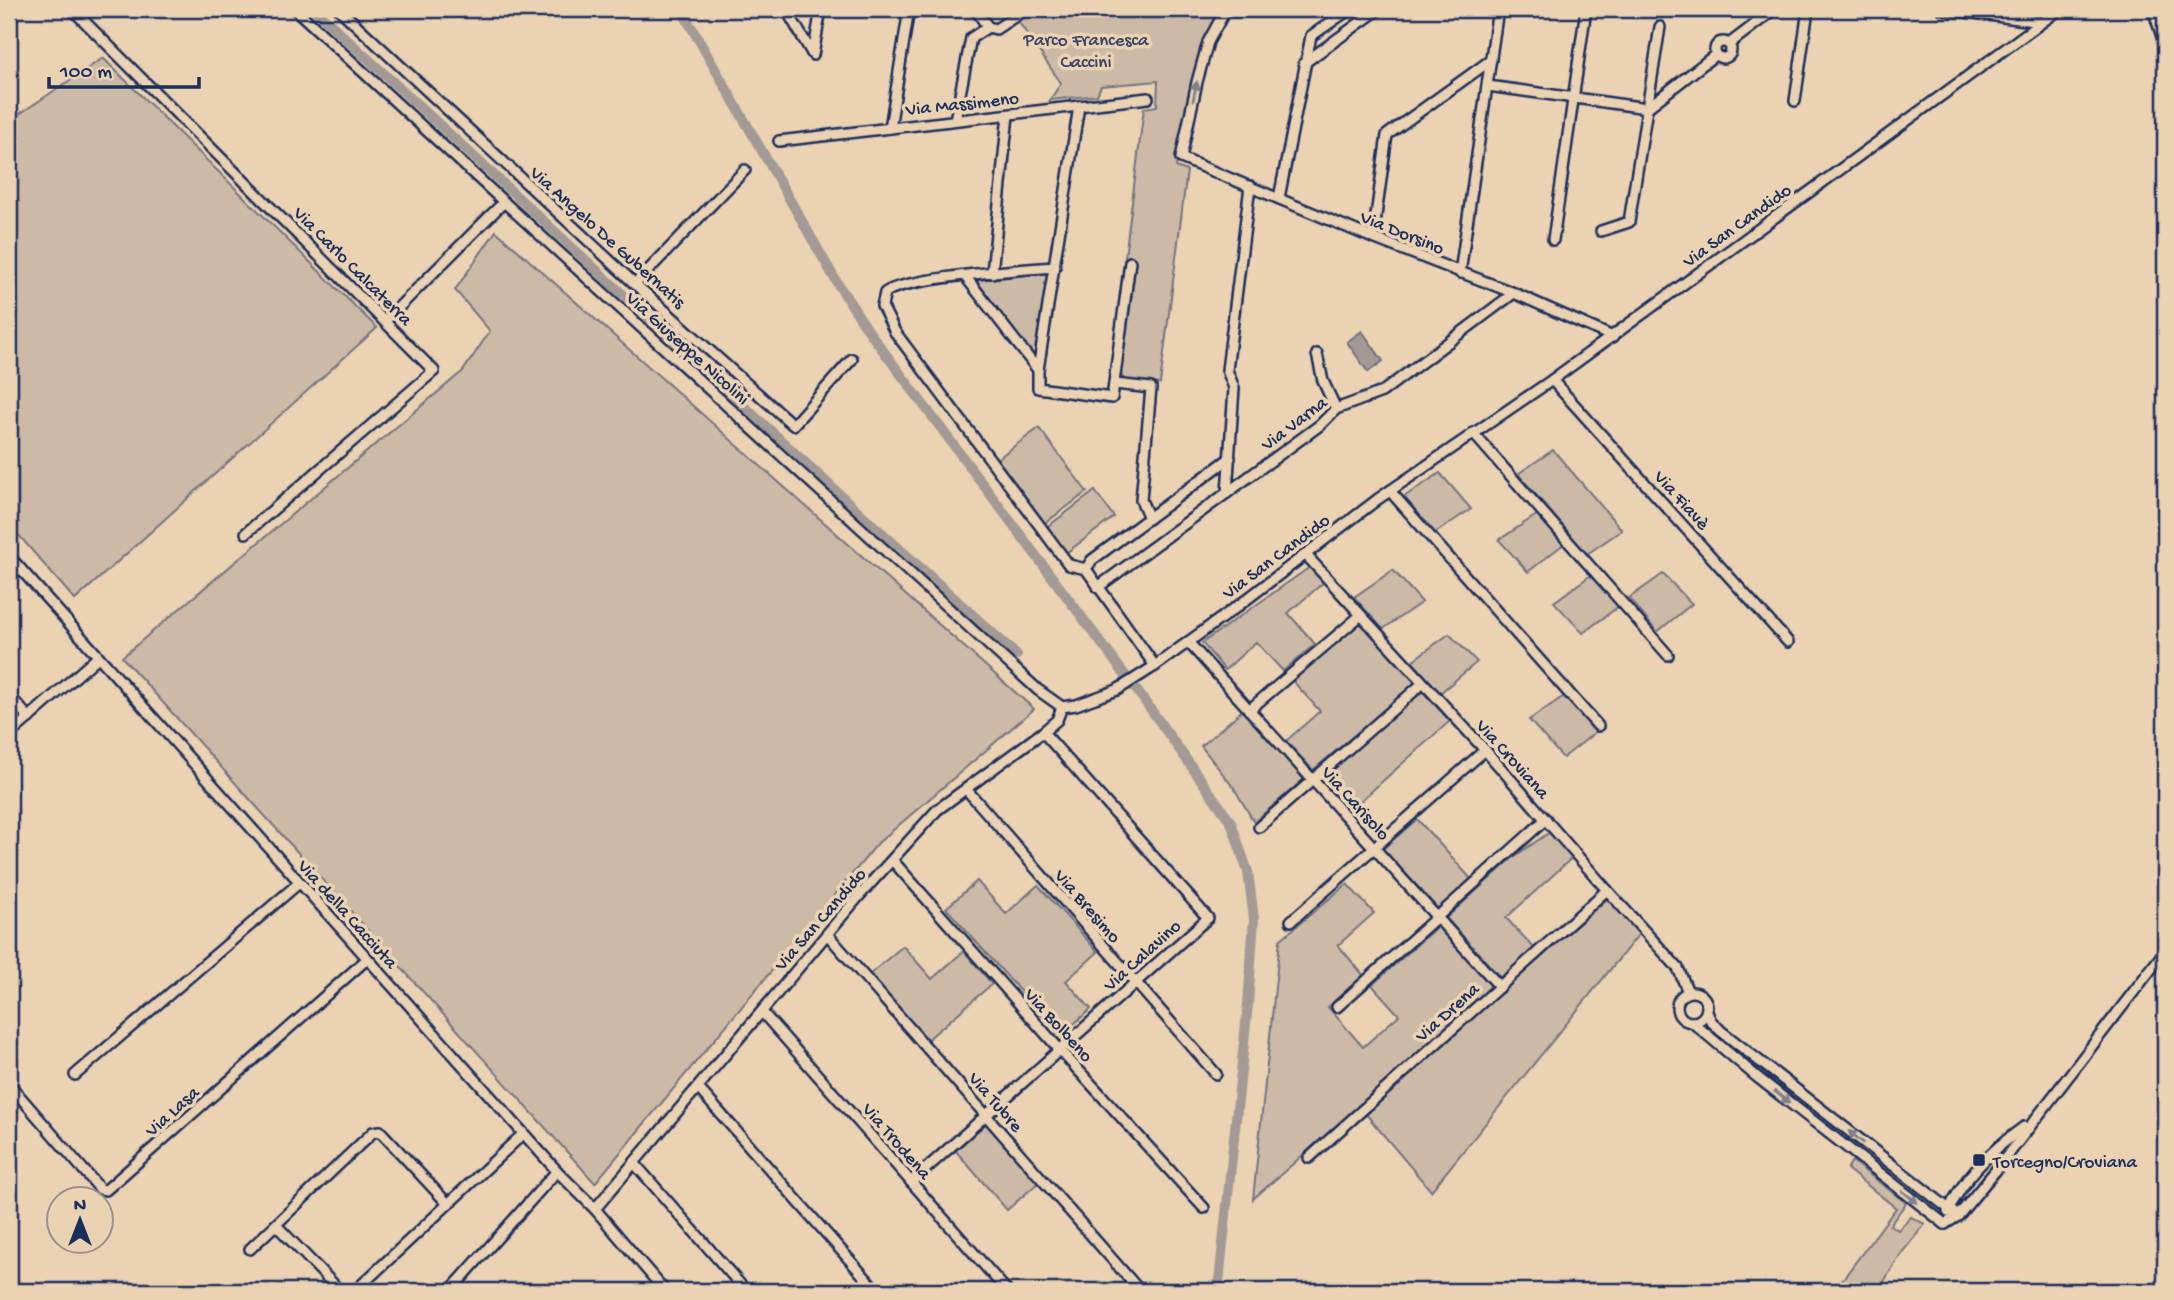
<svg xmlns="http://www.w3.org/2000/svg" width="2174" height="1300" font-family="'Gochi Hand',sans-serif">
	<rect width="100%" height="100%" fill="#ead2b2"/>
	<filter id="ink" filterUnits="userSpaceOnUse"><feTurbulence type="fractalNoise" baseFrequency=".0143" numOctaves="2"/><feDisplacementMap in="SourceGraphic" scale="14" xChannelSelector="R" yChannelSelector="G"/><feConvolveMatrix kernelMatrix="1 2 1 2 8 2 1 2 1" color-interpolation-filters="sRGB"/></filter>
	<g filter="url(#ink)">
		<g fill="#ccbaa6" stroke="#747482" stroke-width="2">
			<polygon points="1036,9 1222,9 1194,77 1176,167 1187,171 1160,384 1129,381 1124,379 1119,372 1133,259 1125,257 1144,108 1157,106 1158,81 1101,86 1097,95 1050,100 1061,83 1018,21"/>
			<polygon points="103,58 377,328 75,600 9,524 9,121"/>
			<polygon points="496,231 1034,709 878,843 595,1183 122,657 463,371 490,331 455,290"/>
			<polygon points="1048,273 1035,360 976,280"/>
			<polygon points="1039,428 1087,492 1045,523 997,459"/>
			<polygon points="1553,450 1622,530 1587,554 1518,474"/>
			<polygon points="1440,473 1471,509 1435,533 1404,497"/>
			<polygon points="1095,491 1114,517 1066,553 1047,527"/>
			<polygon points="1538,514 1565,543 1528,572 1499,540"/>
			<polygon points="1310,567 1324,582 1288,613 1315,644 1283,671 1256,642 1225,670 1202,643"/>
			<polygon points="1393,570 1422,602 1383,629 1354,597"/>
			<polygon points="1663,574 1692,604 1657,632 1629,598"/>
			<polygon points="1591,575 1619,606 1583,633 1554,602"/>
			<polygon points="1360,621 1416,683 1313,770 1286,741 1320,711 1291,679"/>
			<polygon points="1449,634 1477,662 1440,693 1412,661"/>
			<polygon points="1421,690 1450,721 1349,811 1320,779"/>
			<polygon points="1564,696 1597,731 1563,758 1529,720"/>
			<polygon points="1244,709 1304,779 1254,822 1234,788 1201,746"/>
			<polygon points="1417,819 1473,881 1440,911 1383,849"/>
			<polygon points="1550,832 1573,857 1506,918 1535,949 1502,979 1446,918 1515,856"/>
			<polygon points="977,881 1006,914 1038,885 1098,952 1066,981 1091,1009 1060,1036 946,908"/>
			<polygon points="1347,884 1374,913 1338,945 1364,976 1328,1007 1363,1047 1399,1015 1372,985 1439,925 1495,986 1253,1199 1280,940"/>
			<polygon points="1608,898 1639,934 1431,1191 1365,1113"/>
			<polygon points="903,946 932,979 964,951 992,984 927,1040 870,974"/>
			<polygon points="986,1123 1038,1183 1007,1210 955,1150"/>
			<polygon points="1852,1161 1906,1203 1890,1225 1898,1230 1911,1217 1925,1224 1901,1254 1878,1291 1834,1291 1896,1208 1847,1169"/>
		</g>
		<polygon fill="#a39a95" stroke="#6d6f7f" stroke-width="2" points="1362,331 1383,361 1368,372 1347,342"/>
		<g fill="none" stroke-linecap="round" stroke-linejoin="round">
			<g stroke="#a39a95" stroke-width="10">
				<polyline points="314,9 850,504 1017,655"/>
				<polyline points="681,9 839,286 870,333 1149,707 1231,822 1248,872 1254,919 1248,1004 1218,1291"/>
			</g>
			<g stroke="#1b2f5e" stroke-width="14">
				<g id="minor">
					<polyline points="72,9 434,371 246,533"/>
					<polyline points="295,9 504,202 1038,690 1062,707"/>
					<polyline points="339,9 635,284 793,425 852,359"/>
					<polyline points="786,9 813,55 821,9"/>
					<polyline points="975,9 988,27"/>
					<polyline points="1226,9 1208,42 1197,82 1181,158 1373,238 1514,293 1613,337"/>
					<polyline points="1942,9 2041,22"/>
					<polyline points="2153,9 2165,46"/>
					<polyline points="9,10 10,9"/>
					<polyline points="988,27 996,29 1026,9"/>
					<circle cx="1723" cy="50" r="8"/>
					<polyline points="1729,44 1775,9"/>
					<polyline points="1304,63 1379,9"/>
					<polyline points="1488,86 1647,108 1715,55"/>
					<polyline points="1795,101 1808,9"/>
					<polyline points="1079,106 1038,370 1038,388 1112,398 1130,262"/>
					<polyline points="955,120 971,38 988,27"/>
					<polyline points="890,128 909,9"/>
					<polyline points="779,141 1148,98"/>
					<polyline points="1279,198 1311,36 1350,9"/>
					<polyline points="1601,231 1629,222 1660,27"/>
					<polyline points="1373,238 1387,135 1491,60"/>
					<polyline points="1553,240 1586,9"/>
					<path d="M1055 267C1027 269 900 278 885 293L882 306 895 332 1069 565 1086 569"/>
					<polyline points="992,273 1008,115"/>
					<polyline points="1460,273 1498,9"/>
					<polyline points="965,276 1038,370"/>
					<polyline points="635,284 745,170"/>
					<polyline points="385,321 504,202"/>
					<polyline points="1317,354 1323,381 1336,409"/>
					<polyline points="1552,380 1788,642"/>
					<polyline points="1115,384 1151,388 1141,500 1149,518"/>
					<polyline points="1473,433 1668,655"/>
					<polyline points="1390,491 1598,726"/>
					<polyline points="1227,493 1234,388 1227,370 1250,186"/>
					<polyline points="1305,554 1485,750 1607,890 1678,968 1688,992"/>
					<polyline points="9,556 557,1171 595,1209 665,1291"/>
					<polyline points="1098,587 1320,425 1336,409 1382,392 1514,293"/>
					<polyline points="1188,642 1500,987"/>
					<polyline points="1155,666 1086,569 1092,560 1230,458"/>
					<polyline points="9,695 29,718"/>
					<polyline points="1249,710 1360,616"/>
					<polyline points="9,735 98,657"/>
					<polyline points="966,789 1216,1074"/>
					<polyline points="1259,827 1422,684"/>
					<polyline points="893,861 1060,1050 1204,1208"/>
					<polyline points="1291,921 1485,750"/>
					<polyline points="827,934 1140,1291"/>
					<circle cx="1692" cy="1007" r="15"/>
					<polyline points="1337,1007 1546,819"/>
					<polyline points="762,1012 1007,1291"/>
					<polyline points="1707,1012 1711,1021 1721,1031 1958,1216"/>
					<polyline points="1692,1022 1757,1077 1945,1224"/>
					<polyline points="75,1075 299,883"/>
					<polyline points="9,1084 100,1189 106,1190 367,959"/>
					<polyline points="698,1088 877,1291"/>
					<polyline points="1309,1158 1607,890"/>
					<polyline points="635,1164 746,1291"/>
					<polyline points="911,1182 1208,918 1043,732"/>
					<polyline points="595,1209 859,896 937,810 1043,732 1057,720 1062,707 1076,705 1117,690 1155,666 1238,606 1378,499 1552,380 2060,9"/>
					<path d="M1948 1212C1963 1177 1993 1149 2024 1127"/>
					<polyline points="1945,1224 1958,1216 2001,1164 2165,951"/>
					<polyline points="276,1225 340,1291"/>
					<polyline points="250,1249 373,1132 380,1131 448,1204"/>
					<polyline points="355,1291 523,1134"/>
					<polyline points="450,1291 557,1171"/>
				</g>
			</g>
			<use href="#minor" stroke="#ead2b2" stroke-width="9"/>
		</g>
		<defs><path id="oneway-solid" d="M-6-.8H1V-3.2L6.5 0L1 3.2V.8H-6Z" transform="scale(1.75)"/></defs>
		<g fill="#828088">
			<use href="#oneway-solid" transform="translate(1195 91) rotate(-78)"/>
			<use href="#oneway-solid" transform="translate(1782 1097) rotate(38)"/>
			<use href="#oneway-solid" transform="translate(1856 1137) rotate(-141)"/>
			<use href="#oneway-solid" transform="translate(1910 1197) rotate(38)"/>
		</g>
	</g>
	<rect fill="#1b2f5e" stroke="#ead2b2" stroke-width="2.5" x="1972" y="1153" width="14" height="14" rx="3.5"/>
	<g text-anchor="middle" stroke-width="7" stroke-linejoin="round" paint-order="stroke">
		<g font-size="19" fill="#364469" stroke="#ead2b2">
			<text x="1086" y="45">Parco Francesca<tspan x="1086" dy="22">Caccini</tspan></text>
		</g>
		<g font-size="19" fill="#1b2f5e" stroke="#ead2b2">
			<text transform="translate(962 102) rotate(-6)" y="7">Via Massimeno</text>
			<text transform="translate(1736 224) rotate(-36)" y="7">Via San Candido</text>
			<text transform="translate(1403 231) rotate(22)" y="7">Via Dorsino</text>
			<text transform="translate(609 236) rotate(42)" y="7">Via Angelo De Gubernatis</text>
			<text transform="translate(354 265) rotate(45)" y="7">Via Carlo Calcaterra</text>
			<text transform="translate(689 347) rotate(42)" y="7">Via Giuseppe Nicolini</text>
			<text transform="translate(1293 422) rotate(-37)" y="7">Via Varna</text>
			<text transform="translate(1683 499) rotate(48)" y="7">Via Fiavè</text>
			<text transform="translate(1275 555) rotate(-37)" y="7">Via San Candido</text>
			<text transform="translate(1514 758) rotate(48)" y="7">Via Croviana</text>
			<text transform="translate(1357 802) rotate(48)" y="7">Via Carisolo</text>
			<text transform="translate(1089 905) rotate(49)" y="7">Via Bresimo</text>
			<text transform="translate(349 913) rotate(48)" y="7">Via della Cacciuta</text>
			<text transform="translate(819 918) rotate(-49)" y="7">Via San Candido</text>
			<text transform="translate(1141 954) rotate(-42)" y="7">Via Calavino</text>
			<text transform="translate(1446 1011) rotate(-42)" y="7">Via Drena</text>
			<text transform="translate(1060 1024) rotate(48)" y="7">Via Bolbeno</text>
			<text transform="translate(997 1101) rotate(49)" y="7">Via Tubre</text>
			<text transform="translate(171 1110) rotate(-42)" y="7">Via Lasa</text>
			<text transform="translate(898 1140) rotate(49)" y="7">Via Trodena</text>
		</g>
		<g font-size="19" fill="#1b2f5e" stroke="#ead2b2" text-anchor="start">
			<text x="1993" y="1167">Torcegno/Croviana</text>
		</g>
	</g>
	<rect width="2174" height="1300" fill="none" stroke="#ead2b2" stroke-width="35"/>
	<rect x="18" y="18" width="2139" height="1265" fill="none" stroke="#1b2f5e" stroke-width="2.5" filter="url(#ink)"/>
	<g transform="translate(80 1220)"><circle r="33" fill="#ead2b2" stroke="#979190" stroke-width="2"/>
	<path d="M0-5L12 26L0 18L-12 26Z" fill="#1b2f5e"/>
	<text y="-10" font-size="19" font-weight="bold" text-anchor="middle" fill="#1b2f5e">N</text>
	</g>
	<path d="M49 77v10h150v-10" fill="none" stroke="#1b2f5e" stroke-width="3.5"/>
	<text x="60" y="77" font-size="21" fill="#1b2f5e" stroke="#ead2b2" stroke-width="5" paint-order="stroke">100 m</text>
</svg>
